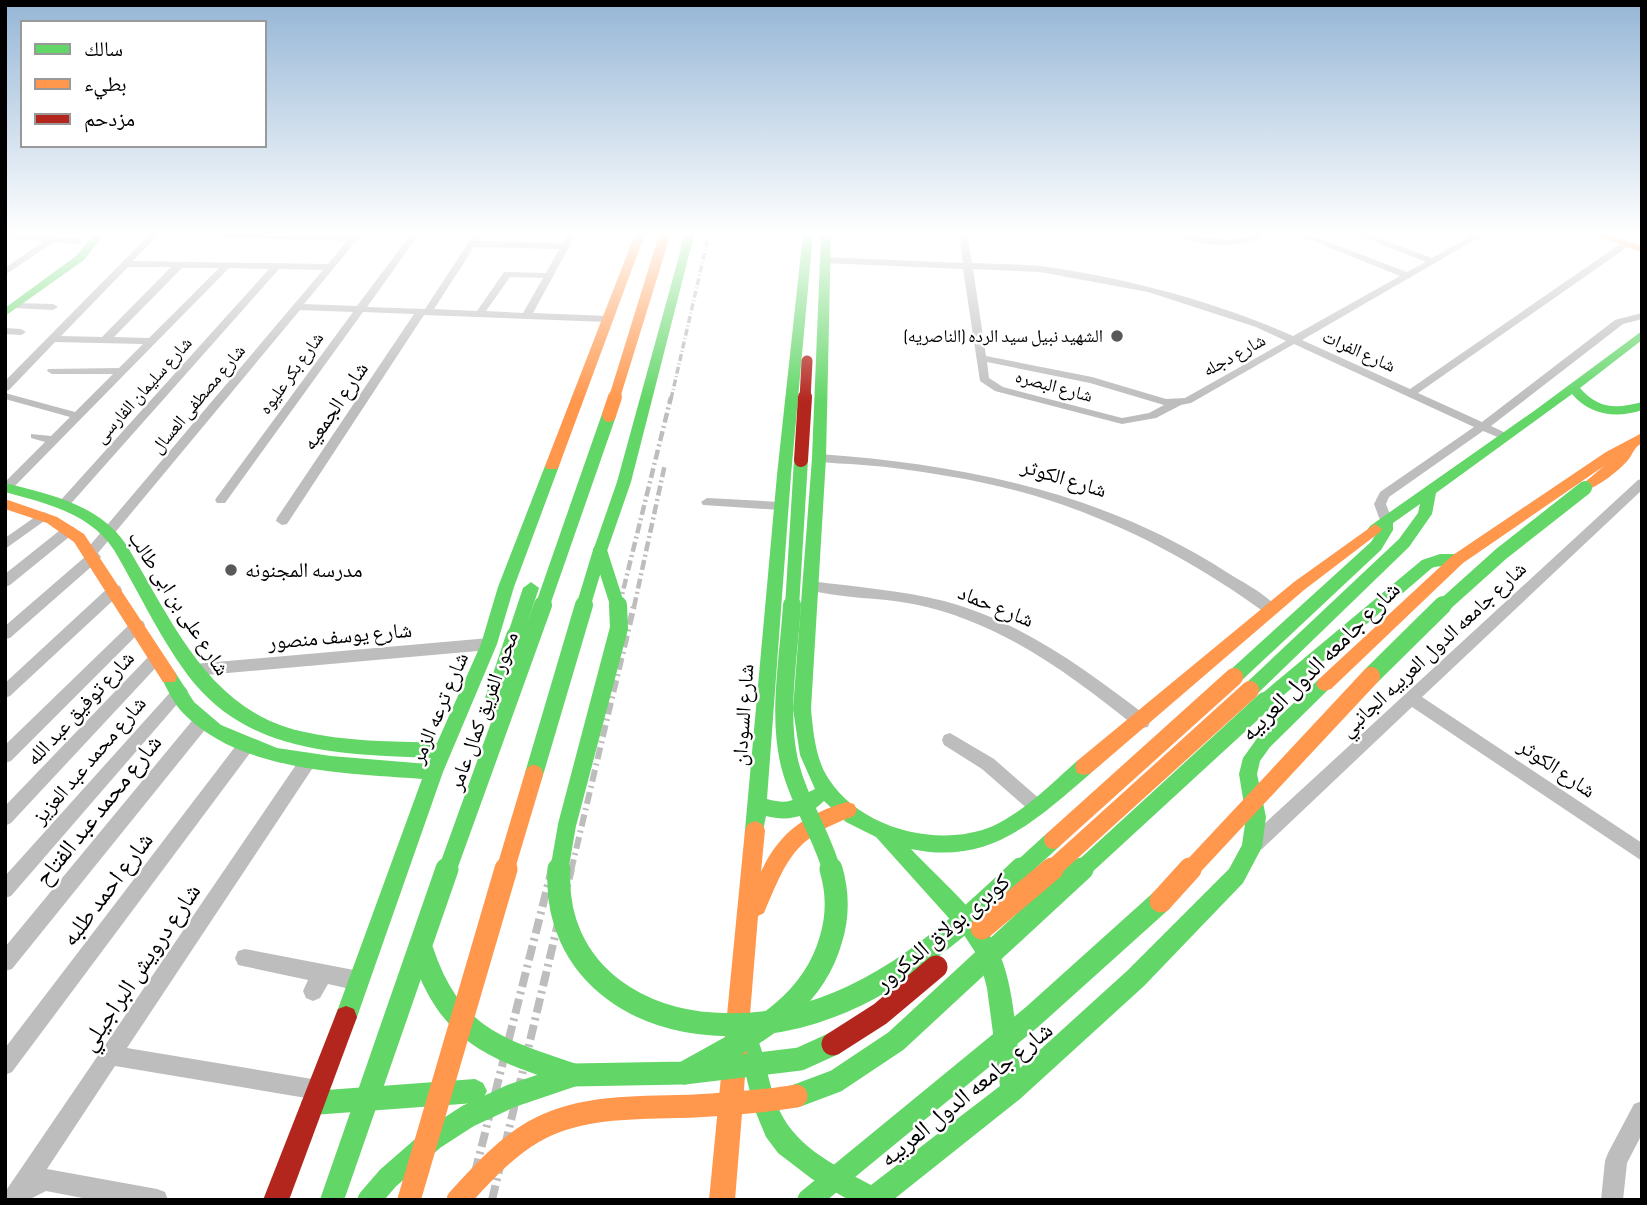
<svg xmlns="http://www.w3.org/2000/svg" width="1647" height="1205" font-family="'Sofia Sans Condensed','Noto Naskh Arabic',sans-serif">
	<rect width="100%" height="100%" fill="#fff"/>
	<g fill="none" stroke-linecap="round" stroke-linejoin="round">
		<g fill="#bdbdbd" fill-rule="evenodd">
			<polygon points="5,234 78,238 82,241 78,244 54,242 5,275 5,268 44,241 5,238"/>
			<path d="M150 234H159L133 261 328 264 347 241 217 237 213 234 351 236 354 234H362L304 304 357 306 411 234H419L367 307 425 309 474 234H482L478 241 562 243 568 234H576L533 313 608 316 613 319 608 322 424 315 287 524 282 525 276 521 277 518 414 314 363 312 225 503H217L215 500 217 497 353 312 300 310 98 553 101 557 99 560 10 638 5 639V626L86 556 84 553 86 550 323 270 279 269 67 508H59L57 505 59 502 269 269 229 268 11 490 5 491V482L45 442 31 438V434L51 436 70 417 5 399V393L75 412 113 374H52L47 371 48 369 119 368 143 344 55 342 9 390 5 391V381ZM474 247 559 249 546 273 504 272 477 311 434 309ZM128 267H171L102 337 61 336ZM182 268H219L149 338 114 337ZM510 277 543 278 523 313 486 311Z"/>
			<path d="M959 234H967L972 263C995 264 1019 264 1041 266 1127 278 1214 301 1293 336L1400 276 1296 234H1307L1407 272 1426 262 1356 234H1367L1432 258 1475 234H1485L1302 340 1410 389 1623 242H1629V246L1418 393 1482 422 1615 320 1642 313V319L1623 324 1491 426 1508 434V438H1500L1483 431 1389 497 1386 504 1392 520 1386 524 1380 520 1374 504 1380 492 1474 427 1294 344 1191 403 1181 405 1156 418 1122 424 995 391 980 381 963 269 824 263 819 260 824 257 963 263ZM973 269 1040 272 1148 292 1256 327 1286 341 1185 398 1166 399 1092 377 986 356ZM987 362 1090 383 1164 405 1149 413 1122 418 1003 387 989 378Z"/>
			<path d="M1177 234 1231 240 1256 234H1267C1246 249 1198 248 1177 234Z"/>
			<polygon points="16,303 53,304 58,307 53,310 13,308 13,304"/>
			<polygon points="5,328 21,329 26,332 21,335 5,334"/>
			<path d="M819 454C963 464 1105 493 1228 573 1244 583 1268 595 1279 610L1272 615 1267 614C1169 543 1067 495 947 476 919 471 891 467 863 465 847 463 830 464 815 461V455Z"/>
			<polygon points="1642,479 1642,490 1422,697 1642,843 1642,861 1412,707 1262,849 1256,851 1250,849 1247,843 1250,837 1638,480"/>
			<polygon points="707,498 780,502 786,506 780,510 703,505 701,502"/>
			<polygon points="42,512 47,513 48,516 47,519 5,549 5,538"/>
			<polygon points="69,526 74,527 75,530 74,533 10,585 5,587 5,574 64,527"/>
			<path d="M811 581C855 587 900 590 944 601 1021 621 1086 670 1148 717L1150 722 1148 727 1142 728 1136 727C1069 673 999 621 913 604 878 597 840 599 806 589L804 586Z"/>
			<polygon points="115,585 120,586 122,590 120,594 10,696 5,698 5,683 110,586"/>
			<polygon points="138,620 143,621 145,625 143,629 11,761 5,763 5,745 133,621"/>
			<polygon points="489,638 494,640 496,644 494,648 489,650 194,676 189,674 187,670 189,666 194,664"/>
			<polygon points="157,651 162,653 164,657 162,661 11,823 5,826 5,806 152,653"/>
			<polygon points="180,685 185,687 188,691 185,695 11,896 5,898 5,876 175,687"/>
			<polygon points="202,715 208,716 210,721 208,726 12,969 5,971 5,947 196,716"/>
			<polygon points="950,733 994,759 1042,801 1044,806 1042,811 1036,813 1030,811 982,769 944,745 942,740 944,735"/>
			<polygon points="247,737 253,739 255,744 253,749 12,1072 5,1075 5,1048 241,739"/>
			<polygon points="308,754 314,756 316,761 314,766 127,1048 318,1080 325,1083 328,1090 325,1097 318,1100 115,1066 47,1169 157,1189 165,1192 168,1200 93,1200 46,1191 28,1200 5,1200 5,1192 302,756"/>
			<polygon points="245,949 359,971 366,974 369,981 366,988 359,991 328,984 320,998 313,1001 306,998 303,991 308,980 238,965 235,958 238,951"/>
			<polygon points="1642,1101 1642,1134 1627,1163 1623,1200 1601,1200 1605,1161 1608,1153 1634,1104"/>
		</g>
		<g fill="#63d668" fill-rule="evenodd">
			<polygon points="94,234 104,234 84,260 5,316 5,308 76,256"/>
			<path d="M803 234H813L791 475 767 799C792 806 795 798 815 789L800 755 793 709 812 458 821 234H831L826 458 811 709C813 730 815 752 824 771 853 827 937 850 993 826 1025 811 1051 784 1077 761L1084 759 1091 761 1093 767 1091 773C1036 820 990 866 911 849 939 879 977 910 996 946 1014 982 1015 1029 1020 1068L1128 970 1229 869 1242 845 1246 817 1239 774 1243 758 1258 737 1319 679 1325 677 1331 679 1334 684 1270 747 1260 761 1257 774 1266 817 1262 847 1243 883 1144 986 1020 1099 893 1200H849L812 1179 778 1153 766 1137 754 1108 739 1048 742 1040 750 1037 758 1040C766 1060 768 1082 776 1102 791 1145 834 1165 871 1185L1000 1086 987 988 979 958 964 935 876 837 846 822 824 801C808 817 788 822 766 816L762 836 755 839 748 836 745 830 777 475Z"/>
			<polygon points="682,245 691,247 631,482 607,551 600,556 593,551 617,482"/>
			<path d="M1642 331V340L1580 388C1598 409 1616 409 1642 402V410C1616 419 1590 415 1572 394L1436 493 1432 514 1409 547 1256 695 1250 697 1244 695 1241 690 1244 685 1399 539 1418 513 1420 504 1393 523V530L1381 550 1240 682H1228L1226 677 1228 672 1371 542 1376 534 1370 532 1368 529 1370 526 1534 411Z"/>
			<path d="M552 462 559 466 514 587 497 644 443 772 357 1017 354 1025 346 1028 338 1025 335 1017 422 779C346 773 240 772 183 713 174 704 167 689 161 677L163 672H175L194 702 221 725 277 748 331 756 428 764 431 758C346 754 254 755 194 683 162 643 140 594 114 550 90 513 45 503 5 492V483C48 494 98 504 125 543 171 617 206 709 300 731 345 742 392 741 437 743L481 644 498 587 545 466Z"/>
			<path d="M1440 554H1458L1466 559C1459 568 1443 564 1432 568L1271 706 1265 708 1259 706 1256 701 1259 696 1422 560Z"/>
			<polygon points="531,582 539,588 523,636 521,640 509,640 507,636 523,588"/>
			<polygon points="475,1079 483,1083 487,1091 483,1099 475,1103 313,1115 305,1111 301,1103 305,1095 313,1091"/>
		</g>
		<g fill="#ff974d" fill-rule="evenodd">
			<polygon points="635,234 645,234 559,466 557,469 547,469 545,466"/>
			<polygon points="1591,234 1605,234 1642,246 1642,252"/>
			<path d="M1642 433V443C1633 448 1634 453 1628 460 1620 470 1591 493 1580 491L1578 488 1604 466 1463 563 1331 689 1325 691 1319 689 1316 684 1319 679 1453 555 1606 452Z"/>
			<polygon points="5,499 57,517 84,534 175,672 177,677 175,682 163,682 74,542 47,523 5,509"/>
			<polygon points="1375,524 1382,529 1380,532 1304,590 1091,773 1084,775 1077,773 1075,767 1077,761 1294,582"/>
			<path d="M847 802 854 804 857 810 854 816C794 838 788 857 764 913L758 916 735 1200H709L745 830 748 824 755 821 762 824 765 830 761 872C779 832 806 814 847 802Z"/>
		</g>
		<polygon fill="#b3261e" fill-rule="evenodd" points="346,1006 354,1009 357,1017 289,1200 263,1200 338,1009"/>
		<polyline stroke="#bdbdbd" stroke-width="3.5" stroke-dasharray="7 2.5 1 2.5" stroke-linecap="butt" points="671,399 709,234"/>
		<g stroke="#bdbdbd" stroke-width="4.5" stroke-dasharray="10 3.5 2 3.5" stroke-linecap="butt">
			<polyline points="619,607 671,397"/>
			<polyline points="634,607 665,464"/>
		</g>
		<g stroke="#bdbdbd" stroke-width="6" stroke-dasharray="12 4.5 2 4.5" stroke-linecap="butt">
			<polyline points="552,871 619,605"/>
			<polyline points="571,871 634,605"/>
		</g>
		<g stroke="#bdbdbd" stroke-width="8" stroke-dasharray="15 5 2.5 5" stroke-linecap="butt">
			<polyline points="468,1200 552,869"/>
			<polyline points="492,1200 571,869"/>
		</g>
		<polyline stroke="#63d668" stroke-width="11" points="686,247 689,234"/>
		<g stroke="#63d668" stroke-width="14">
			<polyline points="600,551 618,607"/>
			<polyline points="542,607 609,415"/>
			<polyline points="583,607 600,551"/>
			<polyline points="792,607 801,460"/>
			<polyline points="1442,607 1501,554 1585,488"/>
		</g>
		<g stroke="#63d668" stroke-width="18">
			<path d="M792 605C789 656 778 711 789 761 798 800 821 833 832 871"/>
			<polyline points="1371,676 1443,605"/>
			<polyline points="494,699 515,636"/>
			<polyline points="534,774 584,605"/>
			<polyline points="447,871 543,605"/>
			<polyline points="559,871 567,825 619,628 618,605"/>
			<polyline points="1019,871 1053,840"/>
			<polyline points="1080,871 1265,701"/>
		</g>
		<g stroke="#63d668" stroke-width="23">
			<path d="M559 869C556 918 575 961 614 990 642 1011 678 1022 713 1024 840 1034 935 951 1021 869"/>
			<path d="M422 951C450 1035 495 1049 573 1075"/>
			<path d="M684 1073C744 1039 811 1011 831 939 838 916 838 893 831 869"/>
			<polyline points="796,1096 836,1081 896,1041 1082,869"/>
			<polyline points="332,1200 447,869"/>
			<polyline points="369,1200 388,1178 434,1138 468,1116 511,1096 573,1075 684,1073 800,1059 833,1044"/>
			<polyline points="809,1200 1032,1017 1161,901"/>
		</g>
		<polyline stroke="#ff974d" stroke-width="11" points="614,399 665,234"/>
		<polyline stroke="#ff974d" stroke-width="14" points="609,415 615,397"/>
		<g stroke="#ff974d" stroke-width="18">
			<polyline points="1053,840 1234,677"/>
			<polyline points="505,871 534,774"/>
			<polyline points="1050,871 1250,690"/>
			<polyline points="1189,871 1371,676"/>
		</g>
		<g stroke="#ff974d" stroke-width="23">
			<polyline points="1161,901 1190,869"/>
			<polyline points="982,928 1052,869"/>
			<polyline points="409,1200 506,869"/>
			<path d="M458 1200C481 1175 504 1149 533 1132 581 1104 641 1108 695 1106 729 1104 762 1102 796 1096"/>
		</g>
		<polyline stroke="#b3261e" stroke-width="11" points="805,399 807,361"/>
		<polyline stroke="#b3261e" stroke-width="14" points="801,460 805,397"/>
		<polyline stroke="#b3261e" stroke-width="23" points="833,1044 880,1014 936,967"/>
	</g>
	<linearGradient id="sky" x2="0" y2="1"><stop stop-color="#95b6d6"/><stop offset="0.58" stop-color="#fff"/><stop offset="1" stop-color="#fff" stop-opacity="0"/></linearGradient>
	<rect width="1647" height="402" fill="url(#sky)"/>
	<g fill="#595959" stroke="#fff" stroke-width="2.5">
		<circle cx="1117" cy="336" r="7"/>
		<circle cx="231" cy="570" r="7"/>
	</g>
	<g text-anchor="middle" stroke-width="5" stroke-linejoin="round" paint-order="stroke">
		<g font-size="18" fill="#000" stroke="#fff" text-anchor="end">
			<text x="1103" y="342">الشهيد نبيل سيد الرده (الناصريه)</text>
		</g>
		<g font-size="18" fill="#000" stroke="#fff">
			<text transform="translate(1359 351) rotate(24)" y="6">شارع الفرات</text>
			<text transform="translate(1234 355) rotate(-29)" y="6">شارع دجله</text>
			<text transform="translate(291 373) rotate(-54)" y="6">شارع بكر عليوه</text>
			<text transform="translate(1054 386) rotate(15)" y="6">شارع البصره</text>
			<text transform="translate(143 390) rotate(-48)" y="6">شارع سليمان الفارسى</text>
			<text transform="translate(198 399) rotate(-50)" y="6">شارع مصطفى العسال</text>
		</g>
		<g font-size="21" fill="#000" stroke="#fff">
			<text transform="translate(335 406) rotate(-56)" y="7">شارع الجمعيه</text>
			<text transform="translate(1064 478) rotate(17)" y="7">شارع الكوثر</text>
			<text transform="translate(179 603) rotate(57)" y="7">شارع على بن ابى طالب</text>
			<text transform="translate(996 606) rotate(22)" y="7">شارع حماد</text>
			<text transform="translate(340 636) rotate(-5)" y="7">شارع يوسف منصور</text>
			<text transform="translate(1433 649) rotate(-43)" y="7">شارع جامعه الدول العربيه الجانبي</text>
			<text transform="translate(80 708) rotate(-47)" y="7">شارع توفيق عبد الله</text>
			<text transform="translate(439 708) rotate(-67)" y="7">شارع ترعه الزمر</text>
			<text transform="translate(483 711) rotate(-70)" y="7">محور الفريق كمال عامر</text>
			<text transform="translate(743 715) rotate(-86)" y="7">شارع السودان</text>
			<text transform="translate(89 760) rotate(-49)" y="7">شارع محمد عبد العزيز</text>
			<text transform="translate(1557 768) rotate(34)" y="7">شارع الكوثر</text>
		</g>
		<g font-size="21" fill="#000" stroke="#fff" text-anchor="start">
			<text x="245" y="577">مدرسه المجنونه</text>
		</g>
		<g font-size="24" fill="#000" stroke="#fff">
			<text transform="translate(1320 661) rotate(-45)" y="8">شارع جامعه الدول العربيه</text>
			<text transform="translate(98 810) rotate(-51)" y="8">شارع محمد عبد الفتاح</text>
			<text transform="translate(107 889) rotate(-53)" y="8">شارع احمد طلبه</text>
			<text transform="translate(942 932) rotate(-40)" y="8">كوبرى بولاق الدكرور</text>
			<text transform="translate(140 967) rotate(-56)" y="8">شارع درويش البراجيلي</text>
			<text transform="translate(966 1094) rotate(-39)" y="8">شارع جامعه الدول العربيه</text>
		</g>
	</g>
	<rect width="1647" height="1205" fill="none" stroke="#000000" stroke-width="14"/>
	<rect x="21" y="21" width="245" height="126" fill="#ffffff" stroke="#999999" stroke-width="2"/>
	<rect x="35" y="44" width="35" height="10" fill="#63d668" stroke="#999999" stroke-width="2"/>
	<text x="84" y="56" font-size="21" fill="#000000">سالك</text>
	<rect x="35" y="79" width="35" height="10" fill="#ff974d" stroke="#999999" stroke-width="2"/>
	<text x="84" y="91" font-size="21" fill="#000000">بطيء</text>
	<rect x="35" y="114" width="35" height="10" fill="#b3261e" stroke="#999999" stroke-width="2"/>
	<text x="84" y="126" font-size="21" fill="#000000">مزدحم</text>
</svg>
